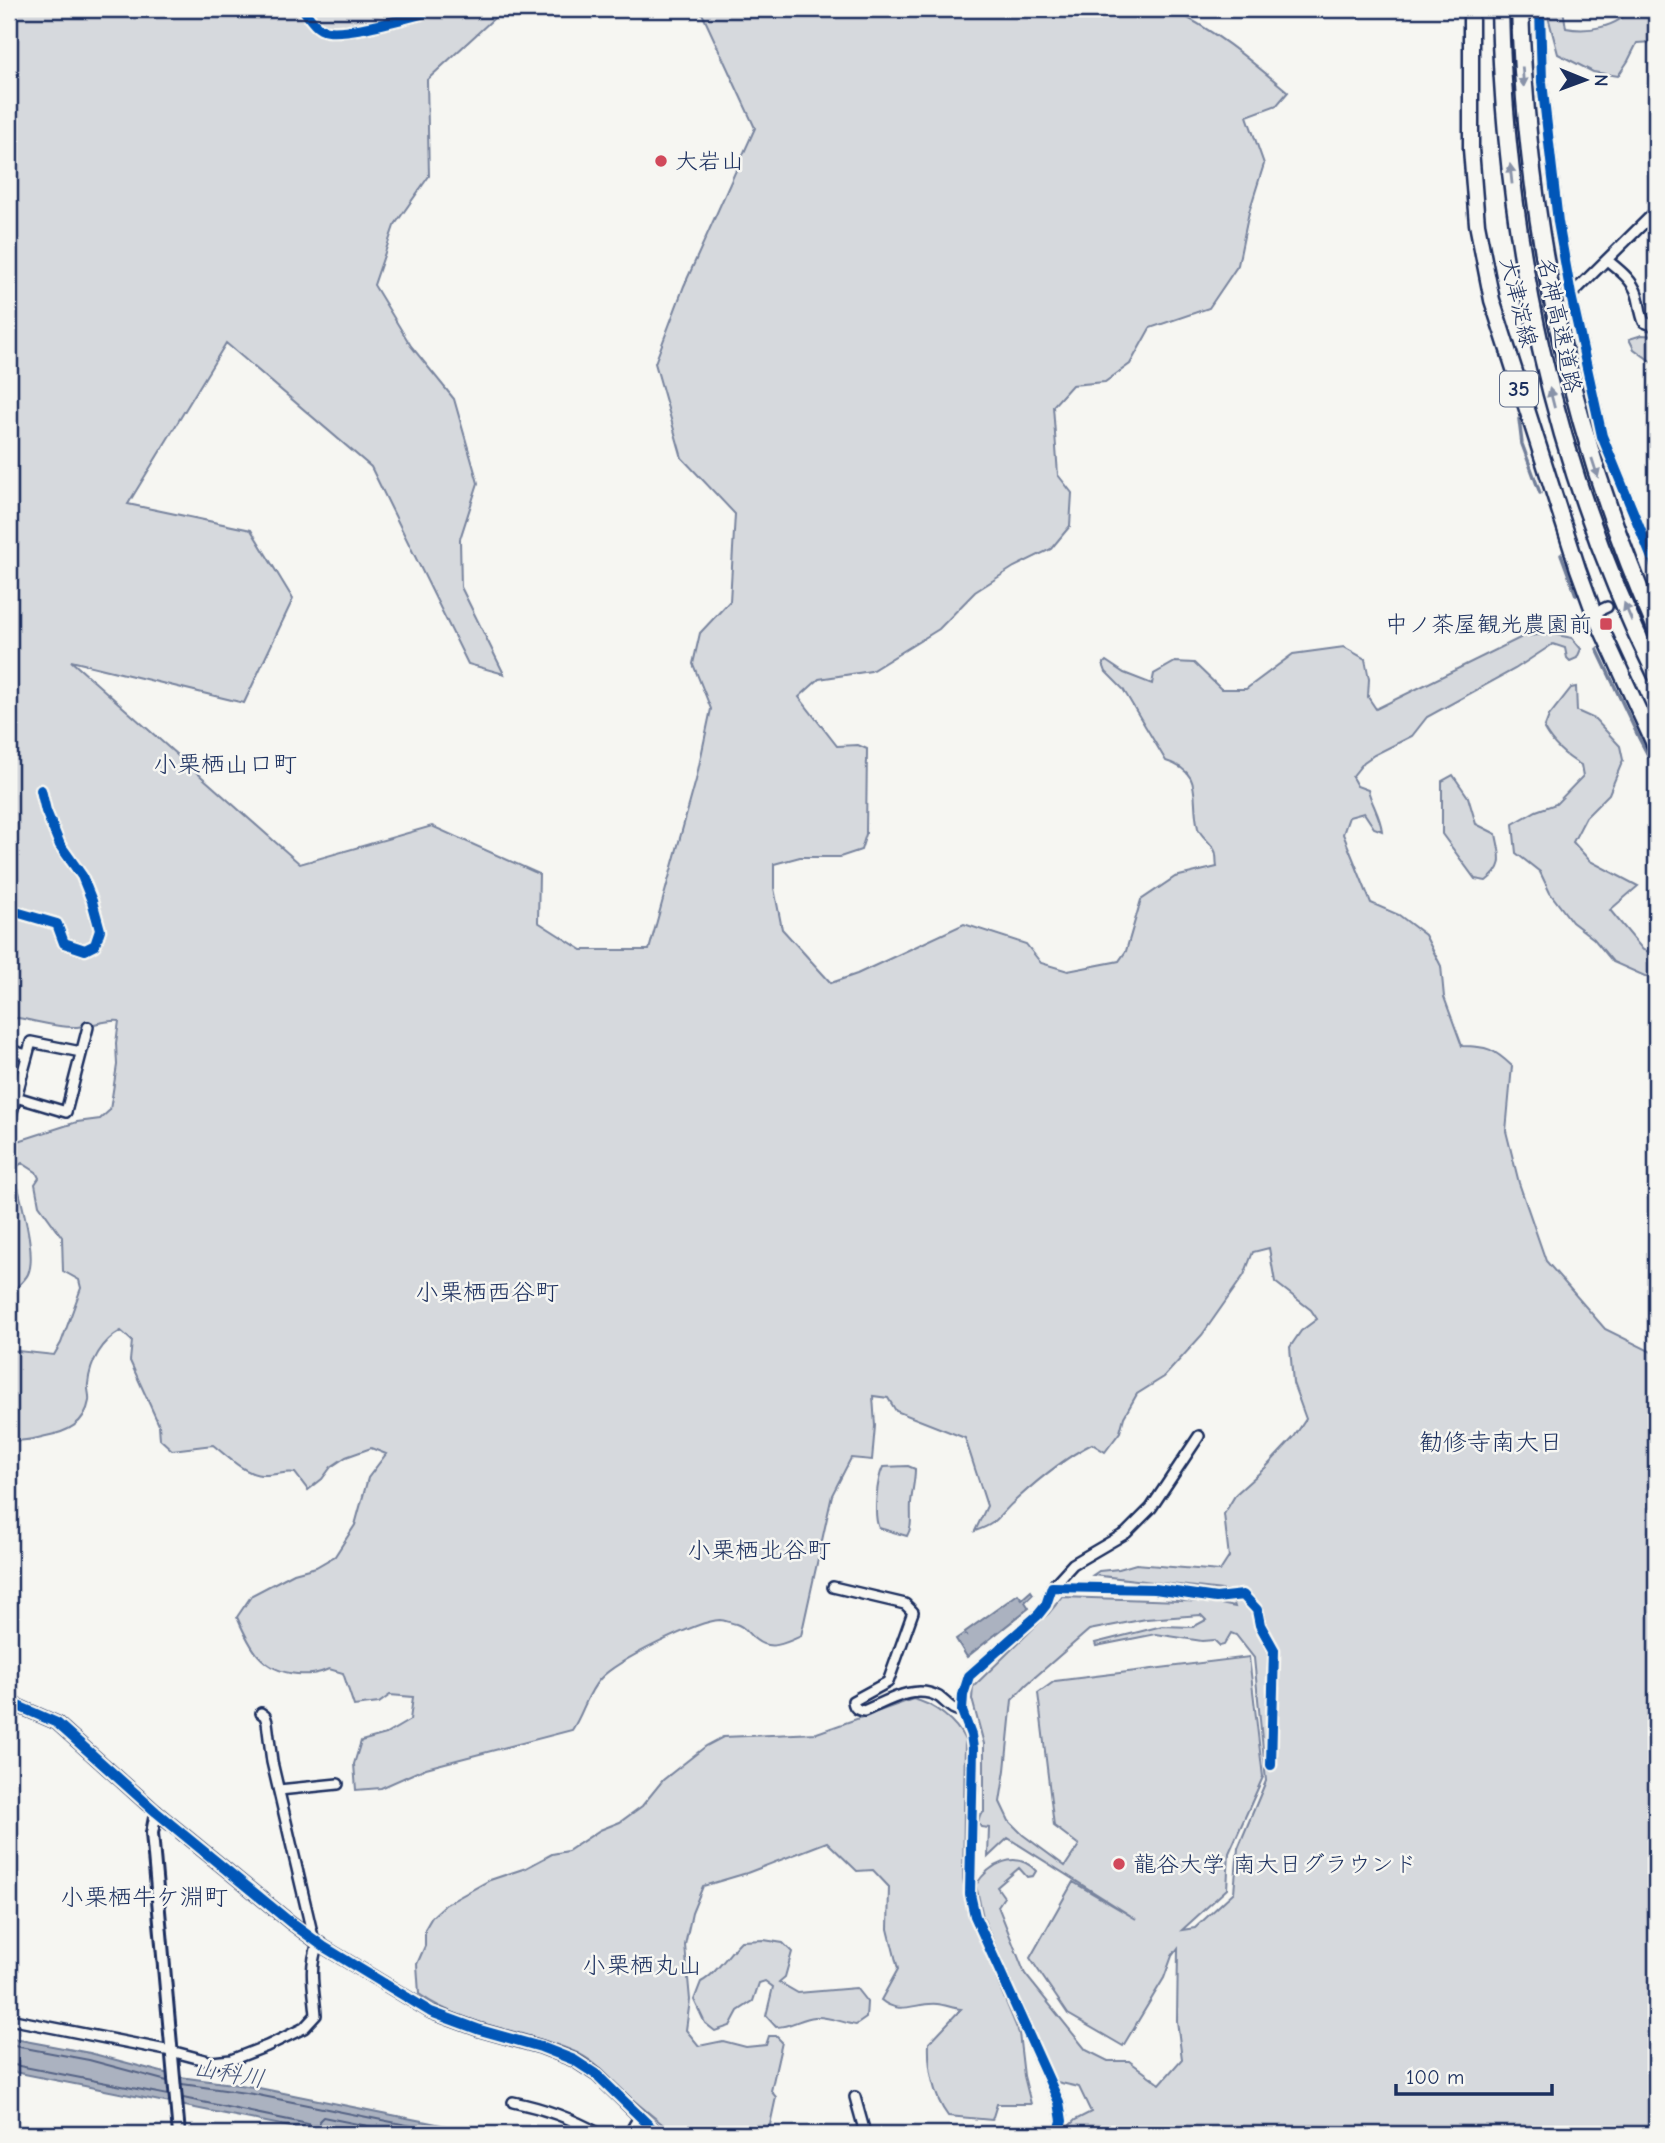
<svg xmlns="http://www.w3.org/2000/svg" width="1665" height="2143" font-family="'Comic Neue','Klee One',sans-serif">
	<rect width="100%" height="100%" fill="#f6f6f2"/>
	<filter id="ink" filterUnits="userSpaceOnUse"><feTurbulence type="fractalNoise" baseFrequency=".0143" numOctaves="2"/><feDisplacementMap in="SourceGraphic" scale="14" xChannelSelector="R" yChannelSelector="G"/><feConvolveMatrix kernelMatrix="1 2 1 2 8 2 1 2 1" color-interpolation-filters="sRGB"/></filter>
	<g filter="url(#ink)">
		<g fill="#d6d9dd" stroke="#78849e" stroke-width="2" fill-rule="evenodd">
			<path d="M9 9H504L427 80 429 176 394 226 374 285 411 346 454 399 478 483 460 539 461 587 504 674 468 664 371 467 226 343 128 504 251 530 293 599 244 703 71 661 300 864 432 826 539 874 538 922 582 950H649L696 780 711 709 693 664 700 633 730 601 735 514 682 458 655 363 684 286 755 128 700 9H1170C1214 29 1251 61 1288 92L1277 105 1247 116 1264 164 1249 212 1238 265 1209 308 1150 328 1130 364 1105 382 1072 385 1053 406 1058 475 1072 493 1070 526 1051 549 1014 567 975 592 939 629 871 671 819 679 799 697 837 746 858 745 867 749 866 834 861 850 840 857H800L774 864V888L782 929 831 983 857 974 964 924 1026 944 1041 963 1068 971 1119 961 1126 951 1141 900 1175 877 1217 867C1216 863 1217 855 1215 851 1211 842 1201 837 1198 828 1190 797 1205 773 1166 761L1123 689 1106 672 1103 664 1106 661 1124 673 1152 684 1154 674 1175 662 1194 663 1221 689H1246L1293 654 1344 647 1365 659 1369 679 1368 697 1376 709 1524 636 1552 634 1572 638 1581 649 1577 658 1570 661 1567 658 1565 648 1553 644 1515 669 1427 717 1412 736 1374 755 1364 762 1352 777 1357 786 1368 790C1372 805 1380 815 1382 831L1374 828 1364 813 1349 817 1343 834 1371 903 1399 915 1425 935 1441 966 1444 997 1462 1046C1487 1046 1494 1049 1512 1066L1506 1131 1519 1183 1546 1261 1605 1329 1656 1354V2134H1061L1075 2120 1091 2112 1079 2087 1057 2082 1046 2062 983 1917 976 1885C989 1864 1016 1849 1036 1871L1033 1876 1027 1877 1019 1868 997 1887 1004 1897 998 1906 1025 1974 1086 2050 1108 2061H1129L1160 2084 1182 2059 1177 2021 1178 1948 1172 1956 1164 1978 1123 2046 1068 2014 1030 1958 1073 1882 1136 1919 1008 1838 988 1857 989 1828 981 1827 978 1822 980 1815 984 1812V1744L972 1699 973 1687 1049 1613 1062 1597 1210 1602 1235 1607 1230 1591 1093 1575 1099 1571 1119 1569 1136 1564 1220 1571 1229 1557 1224 1514 1236 1494 1266 1467 1294 1437 1306 1419 1293 1383 1290 1347 1301 1331 1317 1319 1311 1310 1275 1282 1269 1248 1253 1252 1244 1275 1202 1335 1164 1377 1137 1394 1124 1417 1120 1432 1105 1452 1092 1444C1064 1458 1040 1478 1017 1499 998 1515 1000 1523 975 1531L987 1506 965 1438 896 1411 888 1398 873 1396 875 1426 872 1460 851 1458 832 1495 801 1636C786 1643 770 1651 756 1640 747 1634 746 1627 736 1624 731 1623 724 1620 720 1620 697 1621 616 1661 600 1679 587 1693 583 1714 572 1730L426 1768 381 1788 356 1790 354 1764 361 1741 386 1734 410 1720 413 1697 390 1695 379 1703 354 1706 343 1673 329 1669C318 1674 310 1675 297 1674 261 1671 250 1647 237 1617L252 1595 294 1573 316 1567 335 1556 355 1525 368 1478 386 1454 371 1448 346 1457 331 1467 322 1479 308 1490 295 1473C285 1471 274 1476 261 1475 244 1474 226 1455 213 1445L172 1450 160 1439 159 1425 130 1361 132 1341 121 1331C102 1341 90 1362 88 1384 87 1390 90 1395 89 1401 85 1424 67 1432 46 1436 33 1439 22 1442 9 1440V1350L54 1355 61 1343 81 1288 79 1280 63 1271 62 1237 39 1205 35 1184 39 1178 36 1172 22 1163 14 1169C18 1193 38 1253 28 1274 25 1281 14 1289 9 1295V1144L77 1122 100 1119 110 1110 117 1065 116 1043 119 1021C109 1019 86 1027 74 1027 55 1027 36 1021 18 1018L9 1019ZM1201 1615 1206 1620 1193 1627 1162 1626 1095 1643 1096 1646 1156 1634 1202 1641 1214 1640 1220 1646 1224 1645 1231 1633 1236 1635 1254 1658 1266 1781 1238 1848 1234 1892 1195 1928 1182 1930 1227 1889 1229 1853 1263 1777 1249 1657 1055 1681 1038 1693 1054 1826 1079 1845 1065 1866 1023 1835 1009 1821 1000 1802 1005 1770 1012 1700 1026 1685 1089 1630 1146 1619Z"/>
			<path d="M1546 9H1563L1566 28C1586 32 1618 28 1630 9H1656L1654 42 1637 43 1628 61 1618 76 1593 72 1558 54Z"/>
			<polygon points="1642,335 1656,336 1656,365 1634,349 1629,339"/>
			<path d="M1576 687 1577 711 1595 719 1620 746 1623 760 1609 794 1586 817 1573 842 1590 861 1638 886 1610 910 1643 950 1656 954V981L1613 962 1594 939 1572 922 1550 893 1540 872 1516 853 1513 824 1536 811 1556 804 1583 776 1581 765C1565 756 1553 745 1544 729L1549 716 1571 688Z"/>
			<path d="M1453 775 1468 797 1476 824 1496 834C1500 856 1506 866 1486 881L1475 879 1442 834V781Z"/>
			<path d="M908 1466 915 1469C915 1481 912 1491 911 1503 910 1515 913 1526 907 1536L879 1528C873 1516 877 1479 883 1467Z"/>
			<path d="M913 1699C934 1704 956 1721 965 1740L963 1879 968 1911 1019 2033 1024 2076 1031 2104H997L992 2120 948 2116C933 2096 928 2067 929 2043L961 2009C953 2008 945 2005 937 2004 916 2002 900 2016 881 2000L898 1969 888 1929 889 1887 873 1870 857 1871 827 1842 747 1873 703 1886 692 1913 685 1945 690 2000 686 2030 699 2046 723 2041 746 2047 766 2045 769 2036H776L782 2042 771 2091 776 2097 770 2125 765 2134H674C658 2120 641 2107 625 2093 608 2078 596 2061 575 2052 525 2029 465 2027 419 1994L417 1964 425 1946V1929L432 1917 445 1905 490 1880 526 1868 552 1854 568 1851 600 1830 620 1822 642 1806 663 1780 706 1746 723 1737 817 1733Z"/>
			<path d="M764 1940 783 1943 792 1952 785 1977 779 1982 798 1993 856 1988 867 2002 866 2018 856 2025C844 2023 828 2016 815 2017 801 2018 791 2027 776 2027L766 2016 773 1987 765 1981 759 1983 753 2001 738 2011 730 2026 715 2031 705 2023 694 2000 701 1982C716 1974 728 1954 741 1941Z"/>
		</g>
		<g fill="#abb2c0" stroke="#717e99" stroke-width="2">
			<polygon points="1031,1591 1033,1594 1025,1602 1029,1608 967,1657 956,1639 963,1634 966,1635 965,1632 1018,1594 1022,1599"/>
			<polygon points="9,2038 90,2053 180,2077 254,2087 486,2134 326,2134 9,2071"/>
		</g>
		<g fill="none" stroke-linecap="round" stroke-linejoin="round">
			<g stroke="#556385" stroke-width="2">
				<polyline points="9,2045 89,2060 167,2081"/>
				<polyline points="9,2064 168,2095"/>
				<polyline points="182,2084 253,2094 451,2134"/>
				<polyline points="183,2098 308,2124 313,2128 314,2134"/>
				<polyline points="323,2134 319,2121 323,2117 407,2134"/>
			</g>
			<g stroke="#717e99" stroke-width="3.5">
				<polyline points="1519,419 1522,444 1540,493"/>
				<polyline points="1561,554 1576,595"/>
				<polyline points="1597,649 1640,740 1656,770"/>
			</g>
			<polyline stroke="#caced4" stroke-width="9" stroke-dasharray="9 4.5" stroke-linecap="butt" points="1607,607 1654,587"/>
			<g stroke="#1b2f5e" stroke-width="14">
				<g id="minor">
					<path d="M303 9C308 15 313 25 321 29 341 39 416 14 441 9"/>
					<polyline points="1540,9 1542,82 1558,222 1571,295 1602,436 1656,568"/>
					<path d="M1607 260C1619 270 1632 279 1637 294 1640 303 1640 313 1644 322L1652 325"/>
					<polyline points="1571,295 1656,211"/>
					<polyline points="1654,587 1656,586"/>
					<polyline points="1594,613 1607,607"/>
					<polyline points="9,910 57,924 64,943 85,950 95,945 100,930 92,901 82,876 60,845 46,811 41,790"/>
					<polyline points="9,1050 27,1055"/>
					<polyline points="16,1097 66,1112 88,1027"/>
					<polyline points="9,1123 31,1042 81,1052"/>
					<path d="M833 1587 905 1604 913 1612 888 1682 853 1701C854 1708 857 1710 864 1711 886 1702 915 1683 939 1697 947 1703 952 1711 962 1711"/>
					<polyline points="1052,1587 1073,1564 1126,1533 1151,1508 1199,1436"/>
					<polyline points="261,1713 265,1716 267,1722 272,1762 314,1941"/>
					<polyline points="279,1790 338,1784"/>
					<path d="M9 2019 171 2051 212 2062 231 2060 267 2046 304 2028 316 2015C314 1987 308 1971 318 1943"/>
					<polyline points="855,2097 865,2133"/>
					<path d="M513 2102C543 2108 573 2119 600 2134"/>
					<polyline points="629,2134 639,2117"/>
					<polyline points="1058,2134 1062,2121 1059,2102 975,1916 970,1894 973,1748 971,1735 962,1711 963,1695 969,1676 1038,1615 1046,1605 1052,1587 1155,1589 1216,1598 1243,1595 1257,1610 1260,1625 1274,1650 1271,1765"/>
				</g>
			</g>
			<g stroke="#1b2f5e" stroke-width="16">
				<g id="tertiary">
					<polyline points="9,1702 57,1723 156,1812 290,1922 324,1947 431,2012 480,2030 541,2047 574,2060 597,2075 658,2134"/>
					<polyline points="156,1812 152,1833 179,2134"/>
				</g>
			</g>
			<g stroke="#1b2f5e" stroke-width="19">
				<polyline id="primary" points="1471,9 1471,149 1477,224 1492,300 1578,569 1594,613 1656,748"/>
			</g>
			<g stroke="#1b2f5e" stroke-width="21">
				<g id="motorway">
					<path d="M1500 9C1505 239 1553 467 1656 674"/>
					<path d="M1520 9C1527 225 1568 429 1656 628"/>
				</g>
			</g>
			<use href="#minor" stroke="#f6f6f2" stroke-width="9"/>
			<use href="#tertiary" stroke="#f6f6f2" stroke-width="10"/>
			<use href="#primary" stroke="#f6f6f2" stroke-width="14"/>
			<use href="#motorway" stroke="#f6f6f2" stroke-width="16"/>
			<g stroke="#f6f6f2" stroke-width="15">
				<g id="cycleway">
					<path d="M303 9C308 15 313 25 321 29 341 39 416 14 441 9"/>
					<polyline points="1540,9 1542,82 1558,222 1571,295 1602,436 1656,568"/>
					<polyline points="9,910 57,924 64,943 85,950 95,945 100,930 92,901 82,876 60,845 46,811 41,790"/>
					<polyline points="9,1702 57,1723 156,1812 290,1922 324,1947 431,2012 480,2030 541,2047 574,2060 597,2075 658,2134"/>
					<polyline points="1058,2134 1062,2121 1059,2102 975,1916 970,1894 973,1748 971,1735 962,1711 963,1695 969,1676 1038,1615 1046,1605 1052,1587 1155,1589 1216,1598 1243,1595 1257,1610 1260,1625 1274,1650 1271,1765"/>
				</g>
			</g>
			<use href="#cycleway" stroke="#0057b8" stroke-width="10"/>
		</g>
		<defs><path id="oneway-solid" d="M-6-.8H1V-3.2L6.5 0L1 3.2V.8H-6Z" transform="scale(1.75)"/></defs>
		<g fill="#8892a8">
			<use href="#oneway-solid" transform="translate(1523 77) rotate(86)"/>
			<use href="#oneway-solid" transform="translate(1511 174) rotate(-96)"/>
			<use href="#oneway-solid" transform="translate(1552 398) rotate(-104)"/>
			<use href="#oneway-solid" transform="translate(1595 468) rotate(72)"/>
			<use href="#oneway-solid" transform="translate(1628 612) rotate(-113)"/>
		</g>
	</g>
	<g fill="#d1495b" stroke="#f6f6f2" stroke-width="2.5">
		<circle cx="661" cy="161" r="7"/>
		<rect x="1599" y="617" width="14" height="14" rx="3.5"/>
		<circle cx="1119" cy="1864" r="7"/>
	</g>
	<g text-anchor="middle" stroke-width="5" stroke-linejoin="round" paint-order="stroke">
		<rect fill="#f6f6f2" stroke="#5d6b8a" stroke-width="2" x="1500" y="371.5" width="38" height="35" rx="5"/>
		<g font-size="21" font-weight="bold" fill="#1b2f5e">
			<text x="1519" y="396">35</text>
		</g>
		<g font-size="23" fill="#1b2f5e" stroke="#f6f6f2" text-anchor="start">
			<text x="675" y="169">大岩山</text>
			<text x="1592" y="632" text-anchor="end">中ノ茶屋観光農園前</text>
			<text x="1133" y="1872">龍谷大学 南大日グラウンド</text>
		</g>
		<g font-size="23" fill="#1b2f5e" stroke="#f6f6f2">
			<text transform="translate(1519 302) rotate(76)" y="8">大津淀線</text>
			<text transform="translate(1560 325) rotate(78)" y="8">名神高速道路</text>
		</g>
		<g font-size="24" fill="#1b2f5e" stroke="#f6f6f2">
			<text x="225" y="772">小栗栖山口町</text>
			<text x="487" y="1300">小栗栖西谷町</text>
			<text x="1491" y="1450">勧修寺南大日</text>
			<text x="759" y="1558">小栗栖北谷町</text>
			<text x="144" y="1905">小栗栖牛ケ淵町</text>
			<text x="642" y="1973">小栗栖丸山</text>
		</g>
		<g font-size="24" font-style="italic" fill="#46567b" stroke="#f6f6f2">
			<text transform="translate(229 2073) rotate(10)" y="8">山科川</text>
		</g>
	</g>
	<rect width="1665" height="2143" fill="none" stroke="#f6f6f2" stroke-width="35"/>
	<rect x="18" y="18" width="1630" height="2108" fill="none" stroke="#1b2f5e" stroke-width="2.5" filter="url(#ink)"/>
	<g transform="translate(1585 80) rotate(91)" stroke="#f6f6f2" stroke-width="5" paint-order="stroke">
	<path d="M0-5L12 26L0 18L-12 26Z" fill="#1b2f5e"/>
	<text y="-10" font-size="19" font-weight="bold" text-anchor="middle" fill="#1b2f5e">N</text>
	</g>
	<path d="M1396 2084v10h156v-10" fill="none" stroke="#1b2f5e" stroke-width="3.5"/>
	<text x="1406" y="2084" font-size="21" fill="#1b2f5e" stroke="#f6f6f2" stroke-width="5" paint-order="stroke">100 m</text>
</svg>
